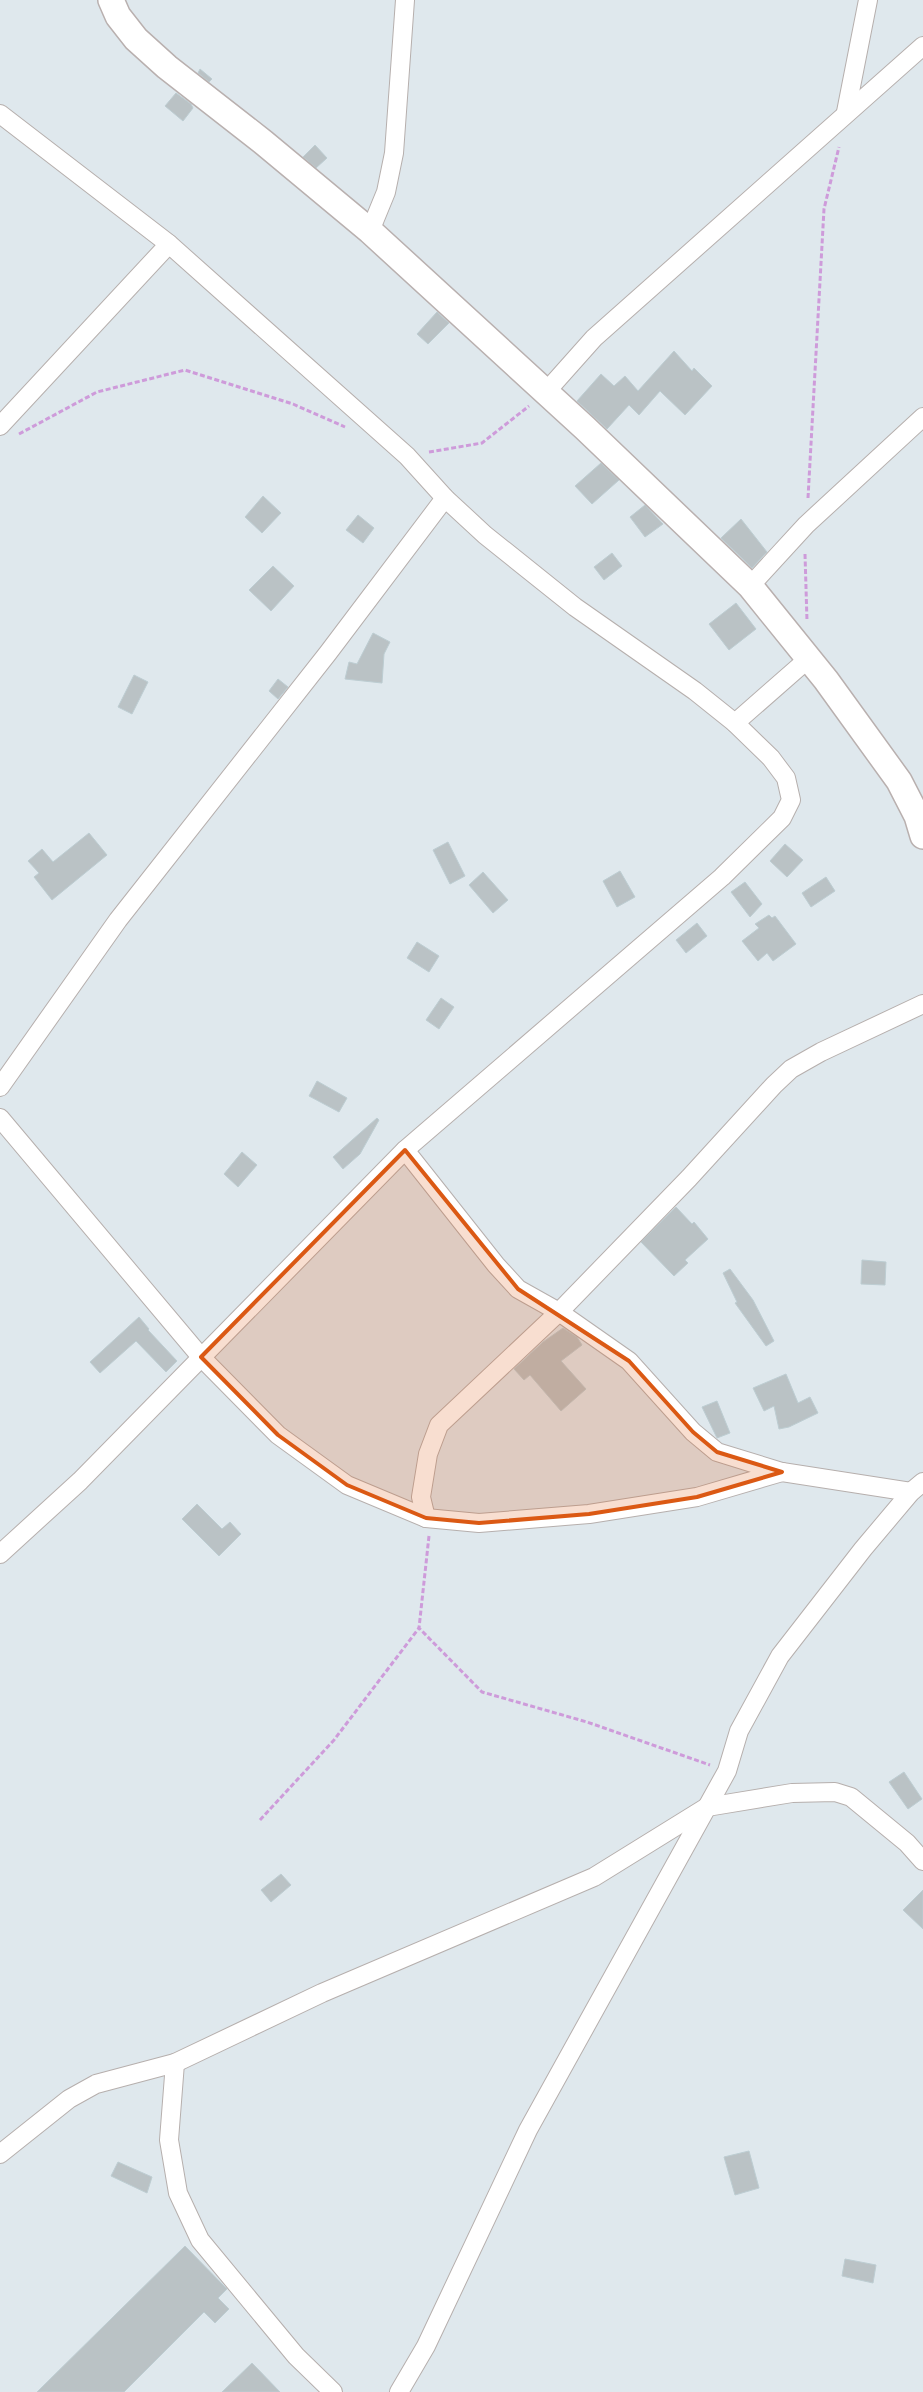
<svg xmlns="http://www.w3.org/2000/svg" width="923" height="2392" font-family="Ubuntu,sans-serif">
	<rect width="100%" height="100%" fill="#dfe8ed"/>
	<g fill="#bac2c5" stroke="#bdcdd2">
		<polygon points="200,69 212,79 209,82 198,73"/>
		<polygon points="176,93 191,104 193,108 183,121 165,106"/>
		<polygon points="315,145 327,158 316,168 303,157"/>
		<polygon points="437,312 449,323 428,344 417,334"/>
		<polygon points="674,351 692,371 694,368 712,386 685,415 660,391 639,415 629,405 607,429 577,401 601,374 614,386 625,376 638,391"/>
		<polygon points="601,463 619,480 592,504 575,486"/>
		<polygon points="263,496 281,513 262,533 245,517"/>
		<polygon points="645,505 663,524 645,537 630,517"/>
		<polygon points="358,515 374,528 363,543 346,530"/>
		<polygon points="741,519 767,552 752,568 721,538"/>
		<polygon points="612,553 622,566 604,580 594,567"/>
		<polygon points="273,566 294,586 271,611 249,590"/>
		<polygon points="736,603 756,629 729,650 709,624"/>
		<polygon points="373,633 390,642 384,654 382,683 345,679 349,662 357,664"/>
		<polygon points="134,675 148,682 132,714 118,707"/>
		<polygon points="278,679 288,687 278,699 269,691"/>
		<polygon points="89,833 107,855 52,900 34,877 39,873 28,861 42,849 53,862"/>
		<polygon points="448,842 465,876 450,884 433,850"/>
		<polygon points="785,844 803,860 787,877 770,861"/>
		<polygon points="620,871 635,897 617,907 603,881"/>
		<polygon points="483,872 508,900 493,913 469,885"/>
		<polygon points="826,877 835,891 811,907 802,893"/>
		<polygon points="745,882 762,904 750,917 731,892"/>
		<polygon points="769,915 772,918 775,916 796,944 773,961 767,953 758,961 742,941 759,928 755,924"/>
		<polygon points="697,923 707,936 686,953 676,940"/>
		<polygon points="417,942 439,956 429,972 407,958"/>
		<polygon points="441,998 454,1007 439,1029 426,1020"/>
		<polygon points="317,1081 347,1098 339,1112 309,1096"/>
		<polygon points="377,1118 379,1120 360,1154 343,1169 333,1157"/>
		<polygon points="242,1152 257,1165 238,1187 224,1174"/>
		<polygon points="676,1207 692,1224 694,1222 708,1239 685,1260 688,1263 674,1276 641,1242"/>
		<polygon points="862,1260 886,1262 885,1285 861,1284"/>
		<polygon points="730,1269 753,1300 774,1341 766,1346 735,1303 737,1302 723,1273"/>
		<polygon points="139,1317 149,1329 148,1330 177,1361 166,1372 136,1341 100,1373 90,1362"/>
		<polygon points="563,1328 577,1337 582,1345 561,1361 586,1389 561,1411 530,1375 524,1380 514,1369 543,1342"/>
		<polygon points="786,1374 798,1403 810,1397 818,1413 789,1427 779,1429 774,1406 764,1411 753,1388"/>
		<polygon points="717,1401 730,1433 717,1438 702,1407"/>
		<polygon points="197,1504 222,1529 230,1522 241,1534 219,1556 182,1519"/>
		<polygon points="904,1772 922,1799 908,1809 889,1782"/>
		<polygon points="281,1874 291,1885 271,1902 261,1890"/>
		<polygon points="923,1890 923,1929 903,1910"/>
		<polygon points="749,2151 759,2188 735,2195 724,2157"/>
		<polygon points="118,2162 152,2177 147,2193 111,2176"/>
		<polygon points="185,2246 227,2289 218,2298 229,2309 215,2323 204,2312 124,2392 37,2392"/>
		<polygon points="845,2259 876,2265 873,2283 842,2276"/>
		<polygon points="252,2363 280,2392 222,2392"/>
	</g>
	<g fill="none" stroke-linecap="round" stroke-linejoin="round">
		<g stroke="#b6afad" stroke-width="20">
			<g id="minor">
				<polyline points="846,112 868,0"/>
				<polyline points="0,114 169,244 407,456 445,498 485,535 575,607 695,691 735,723"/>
				<polyline points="370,231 386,192 394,153 405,0"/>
				<polyline points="545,393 594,338 923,46"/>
				<polyline points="0,426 169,244"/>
				<polyline points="750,586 806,525 923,417"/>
				<polyline points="0,1087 118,920 328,653 445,498"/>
				<polyline points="0,1118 201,1357 278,1435 347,1485 426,1518 479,1523 589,1514 697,1497 782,1472"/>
				<polyline points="405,1150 496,1265 518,1289 559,1312 629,1361 693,1432 717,1452 782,1472 911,1492"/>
				<polyline points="426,1518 421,1497 428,1454 439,1425 559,1312 689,1178 774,1085 791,1069 821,1052 923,1004"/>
				<polyline points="0,1554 80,1481 405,1150 722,877 782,818 791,800 786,778 771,758 735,723 808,659"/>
				<polyline points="175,2063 169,2140 178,2193 200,2240 296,2356 333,2392"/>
				<polyline points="0,2154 69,2099 96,2084 175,2063 322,1993 594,1877 707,1807 792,1793 835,1792 851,1797 907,1843 923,1861"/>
				<polyline points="399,2392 426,2346 528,2130 727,1771 739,1731 780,1656 863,1549 911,1492 923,1482"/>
			</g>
		</g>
		<g stroke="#b9b0af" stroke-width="28">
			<polyline id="secondary" points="111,0 118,16 136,39 167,67 263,142 370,231 585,428 750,586 826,680 899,781 917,816 923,836"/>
		</g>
		<g stroke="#ce9bda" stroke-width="3" stroke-dasharray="5 2.5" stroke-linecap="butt">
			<polyline points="19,434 97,392 185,370 293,404 345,427"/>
			<polyline points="429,452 482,443 529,406"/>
			<polyline points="808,498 824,209 839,147"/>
			<polyline points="805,554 807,621"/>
			<polyline points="429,1536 419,1628 482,1692 587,1722 710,1765"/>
			<polyline points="260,1820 334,1740 419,1628"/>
		</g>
		<use href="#minor" stroke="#fff" stroke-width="18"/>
		<use href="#secondary" stroke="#fff" stroke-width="25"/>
	</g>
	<path fill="#db5914" fill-opacity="0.2" stroke="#db5914" stroke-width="4" stroke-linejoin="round" d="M405 1150 518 1289 629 1361 693 1432 717 1452 782 1472 697 1497 589 1514 479 1523 426 1518 347 1485 278 1435 201 1357Z"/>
</svg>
